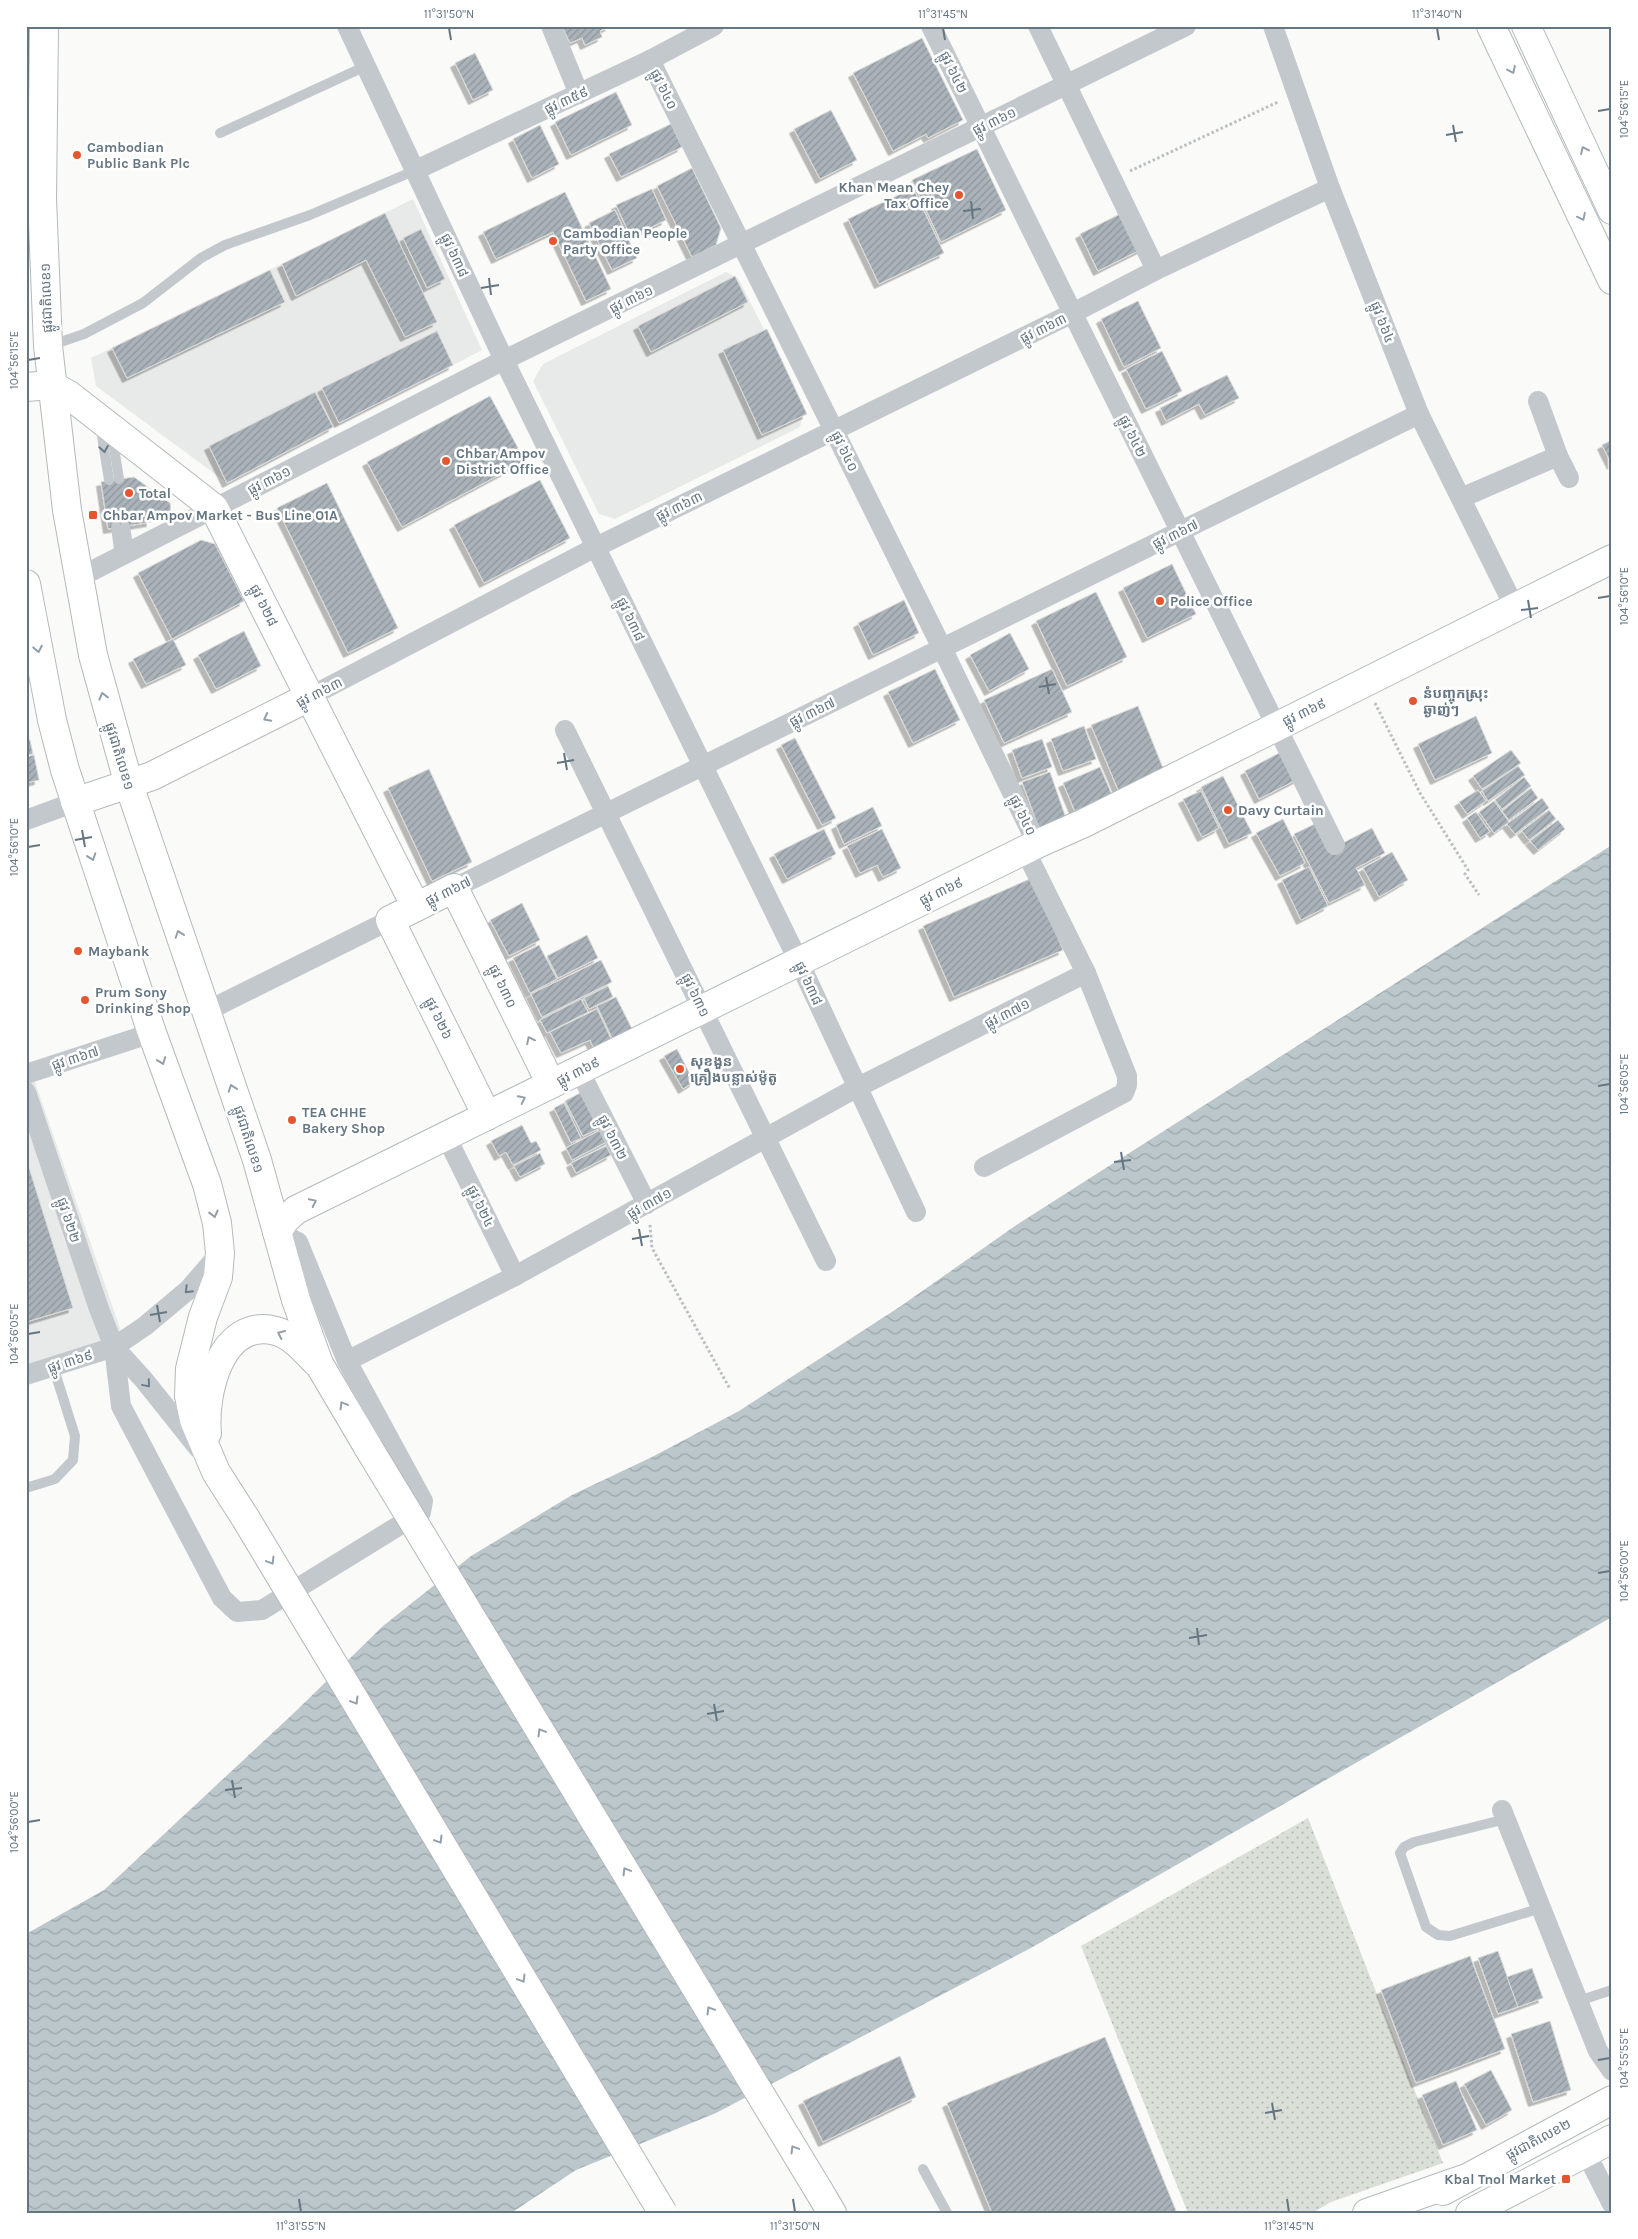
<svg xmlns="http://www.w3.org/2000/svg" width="1638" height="2239" font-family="Karla,'Noto Sans Khmer',sans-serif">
	<defs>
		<pattern id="green-dots" width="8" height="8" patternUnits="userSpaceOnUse" patternTransform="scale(1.25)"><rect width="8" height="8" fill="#dadfd7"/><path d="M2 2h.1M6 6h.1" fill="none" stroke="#b4b9b4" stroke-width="1.8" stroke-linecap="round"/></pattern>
		<pattern id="water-waves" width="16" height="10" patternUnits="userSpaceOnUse" patternTransform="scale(1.25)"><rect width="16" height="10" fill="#bbc7cb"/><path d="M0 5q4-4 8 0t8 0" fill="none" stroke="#9ca6aa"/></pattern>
		<pattern id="building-hatch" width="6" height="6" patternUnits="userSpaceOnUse" patternTransform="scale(1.25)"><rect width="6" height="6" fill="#aab3b9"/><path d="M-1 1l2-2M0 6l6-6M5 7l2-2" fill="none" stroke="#8e969c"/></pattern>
		<filter id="shadow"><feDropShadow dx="-4.5" dy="4.5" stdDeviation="0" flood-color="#0004"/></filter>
	</defs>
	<rect width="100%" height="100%" fill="#fafaf8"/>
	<g fill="#e8e9e9">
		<polygon points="413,199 482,350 227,483 96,386 91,358"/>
		<polygon points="726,272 738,278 804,409 800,427 615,519 599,514 533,381 543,364"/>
		<polygon points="26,1056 122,1334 26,1366"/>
	</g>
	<polygon fill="url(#green-dots)" points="1308,1818 1443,2163 1331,2202 1312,2213 1188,2213 1081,1946"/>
	<polygon fill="url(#water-waves)" points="1612,845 1612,1617 1029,1949 716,2113 576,2170 511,2213 26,2213 26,1934 104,1890 296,1711 383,1626 471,1556 572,1495 652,1457 739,1411 901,1306 1015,1226"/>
	<g fill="url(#building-hatch)" stroke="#dcdcda" filter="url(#shadow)">
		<polygon points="562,26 610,26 600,31 602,37 585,45 582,38 570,43"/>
		<polygon points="922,38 963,120 928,138 926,134 893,151 853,73"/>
		<polygon points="475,53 493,90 473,100 455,63"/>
		<polygon points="616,92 632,125 571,155 555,122"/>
		<polygon points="831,110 857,160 820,179 794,129"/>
		<polygon points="671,124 682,147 621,177 609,154"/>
		<polygon points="540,125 559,164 532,178 513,139"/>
		<polygon points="977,149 1006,210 941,242 912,180"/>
		<polygon points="692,168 721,228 716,245 692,257 657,186"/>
		<polygon points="913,188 944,253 879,284 848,219"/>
		<polygon points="652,189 666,220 631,237 616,205"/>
		<polygon points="565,192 611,289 586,301 553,232 496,259 483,232"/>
		<polygon points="615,210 637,258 612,270 589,223"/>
		<polygon points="1126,211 1144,248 1098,271 1080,234"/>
		<polygon points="385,213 437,322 405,337 366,260 296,296 282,264"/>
		<polygon points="421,229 445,279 427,288 403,238"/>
		<polygon points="270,270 285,302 127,378 112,348"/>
		<polygon points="735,276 748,302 651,352 638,326"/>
		<polygon points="1138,301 1161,348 1124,367 1101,319"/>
		<polygon points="767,329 807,414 762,435 723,350"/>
		<polygon points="437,331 453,365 339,423 322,388"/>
		<polygon points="1162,351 1182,391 1146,409 1126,369"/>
		<polygon points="1227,375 1239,398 1205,415 1199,404 1166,421 1160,408"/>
		<polygon points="315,392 333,427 227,483 209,446"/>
		<polygon points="490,396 525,461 402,527 367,462"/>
		<polygon points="1612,440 1612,465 1602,445"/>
		<polygon points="134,477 170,503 171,513 150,517 151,522 108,529 101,482"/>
		<polygon points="540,480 570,538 484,583 454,525"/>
		<polygon points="327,483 398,628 348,653 277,508"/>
		<polygon points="201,540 215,544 244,601 172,639 138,573"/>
		<polygon points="1172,564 1196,614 1147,638 1123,588"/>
		<polygon points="1096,592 1127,657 1067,686 1036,621"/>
		<polygon points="904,600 919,633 873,655 858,623"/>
		<polygon points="244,631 261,666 216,689 198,655"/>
		<polygon points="1010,633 1029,669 989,691 970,655"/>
		<polygon points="173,639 186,665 146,684 133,659"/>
		<polygon points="935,669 960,720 913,743 888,692"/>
		<polygon points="1052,669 1072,712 1004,743 984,700"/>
		<polygon points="1138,706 1165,773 1119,792 1091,725"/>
		<polygon points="1476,716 1492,753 1435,780 1418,744"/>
		<polygon points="1084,726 1096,759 1063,771 1051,739"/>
		<polygon points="28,728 29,740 26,740 26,729"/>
		<polygon points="795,738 836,818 822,825 781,745"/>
		<polygon points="1042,739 1052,767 1022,778 1012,750"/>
		<polygon points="30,740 33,754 26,755 26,741"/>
		<polygon points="1511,750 1521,763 1482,789 1473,776"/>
		<polygon points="1283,751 1298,779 1259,799 1245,771"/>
		<polygon points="34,755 39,780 26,783 26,757"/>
		<polygon points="1518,766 1525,775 1488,801 1482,791"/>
		<polygon points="1100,767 1113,797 1076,814 1063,783"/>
		<polygon points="429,769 472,862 432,881 388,788"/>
		<polygon points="1050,772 1067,821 1040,831 1022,782"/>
		<polygon points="1223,776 1252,833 1229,844 1201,787"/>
		<polygon points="1524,777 1531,786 1502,809 1495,800"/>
		<polygon points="1531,788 1538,798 1509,820 1502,811"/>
		<polygon points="1478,790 1486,801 1467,814 1459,802"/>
		<polygon points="1201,791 1219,828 1202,837 1183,799"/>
		<polygon points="1542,798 1549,808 1515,834 1507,824"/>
		<polygon points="1494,801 1509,822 1494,833 1479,812"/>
		<polygon points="873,807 882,826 844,844 836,825"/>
		<polygon points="1549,810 1556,819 1529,840 1522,831"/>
		<polygon points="1476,812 1490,832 1480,838 1467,818"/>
		<polygon points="1283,819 1305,863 1280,876 1256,833"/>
		<polygon points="1558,820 1565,829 1538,850 1530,841"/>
		<polygon points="1319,822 1333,848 1372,828 1385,853 1356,868 1365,885 1329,903 1294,834"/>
		<polygon points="824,829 836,854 787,879 774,854"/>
		<polygon points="882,829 901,868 883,877 877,865 860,873 847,846"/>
		<polygon points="1392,852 1408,880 1379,897 1363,868"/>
		<polygon points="1309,867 1328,906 1301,920 1282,880"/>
		<polygon points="1032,878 1063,950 954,997 923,926"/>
		<polygon points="522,903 540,940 509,956 490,920"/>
		<polygon points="587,935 598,958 558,978 547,956"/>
		<polygon points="539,945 557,979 530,993 513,958"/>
		<polygon points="601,960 612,982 542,1017 531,994"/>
		<polygon points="608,986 613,997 589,1009 584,998"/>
		<polygon points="616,997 634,1033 614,1042 597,1006"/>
		<polygon points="581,999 588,1012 547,1033 540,1020"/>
		<polygon points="597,1009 613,1043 595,1051 590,1040 561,1053 550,1032"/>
		<polygon points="677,1049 694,1082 683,1089 664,1056"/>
		<polygon points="584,1091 602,1127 583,1136 565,1101"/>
		<polygon points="564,1103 581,1138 571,1143 554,1108"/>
		<polygon points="522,1125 531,1143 536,1141 541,1150 513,1165 506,1152 499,1156 491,1141"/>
		<polygon points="604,1128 610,1140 572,1160 566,1148"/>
		<polygon points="606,1146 611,1155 576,1173 571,1163"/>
		<polygon points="540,1153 545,1164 520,1177 514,1166"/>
		<polygon points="26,1158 73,1308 26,1322"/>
		<polygon points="1498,1951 1518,2007 1498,2014 1478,1958"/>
		<polygon points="1470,1956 1505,2049 1416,2083 1381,1990"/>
		<polygon points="1532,1968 1543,1998 1518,2007 1507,1977"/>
		<polygon points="1550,2021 1571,2090 1533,2102 1511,2034"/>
		<polygon points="1105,2037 1177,2213 992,2213 947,2103"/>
		<polygon points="900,2056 916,2097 823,2142 803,2101"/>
		<polygon points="1491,2070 1512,2110 1486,2125 1464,2084"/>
		<polygon points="1456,2081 1477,2130 1443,2145 1422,2095"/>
	</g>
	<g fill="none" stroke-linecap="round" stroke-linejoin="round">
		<g stroke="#b3babf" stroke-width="30">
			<g id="secondary">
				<polyline points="1491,26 1612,280"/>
				<polyline points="1526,26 1612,210"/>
				<polyline points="26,387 51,385 69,395 214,508 416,907"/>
				<polyline points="75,802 152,776 311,696"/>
				<polyline points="487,1116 390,920 454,888 551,1084"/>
				<polyline points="277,1232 285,1220 296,1210 1037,844 1084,823 1612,559"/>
			</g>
		</g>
		<g stroke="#b5babe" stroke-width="30">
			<g id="primary">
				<polyline points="1443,2191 1612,2100"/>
				<polyline points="1470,2213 1612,2139"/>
			</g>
		</g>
		<g stroke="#b4b9bd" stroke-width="30">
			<g id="highway">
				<polyline points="44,26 42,199 48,346 67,510 93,655 129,785 257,1160 296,1300 319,1364 368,1447"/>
				<polyline points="26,584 52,720 65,770 152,1033 207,1184 217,1223 220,1253 218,1277 203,1317 190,1369 189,1396 194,1420 216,1472 246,1519"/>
				<path d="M207 1433C203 1394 221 1316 276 1331 292 1335 305 1351 316 1362"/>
				<polyline points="819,2191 832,2213"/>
				<polyline points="1367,2213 1464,2179"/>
				<polyline points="1473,2213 1480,2208"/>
			</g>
		</g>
		<g stroke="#bbbfc2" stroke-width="3" stroke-dasharray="2.5 2.5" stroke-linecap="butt">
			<polyline points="1130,171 1278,102"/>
			<polyline points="1375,703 1420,793 1468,870 1465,874 1479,895"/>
			<polyline points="650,1225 652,1248 730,1389"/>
		</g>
		<g stroke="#c3c8cc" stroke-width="10">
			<polyline points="220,133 366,66"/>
			<polyline points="49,346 84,334 143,303 201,258 225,245 310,215 416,170"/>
			<polyline points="100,424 109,480"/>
			<polyline points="112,435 119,479"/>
			<polyline points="125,526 129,552"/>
			<polyline points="116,527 120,557"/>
			<polyline points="26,1488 55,1479 73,1460 75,1436 53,1366"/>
			<polyline points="1506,1819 1414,1842 1404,1847 1400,1853 1426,1927 1438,1935 1450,1936 1541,1908"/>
			<polyline points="1578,2001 1612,1990"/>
			<polyline points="923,2169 947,2213"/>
		</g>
		<g stroke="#c3c8cc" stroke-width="20">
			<polyline points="347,26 504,360 799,962 916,1212"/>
			<polyline points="551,26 579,94"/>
			<polyline points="931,26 1335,845"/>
			<polyline points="1038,26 1156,270"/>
			<polyline points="1273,26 1330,188 1419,414 1515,608"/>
			<polyline points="650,60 942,648 1037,844"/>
			<polyline points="416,170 650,60 714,26"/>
			<polyline points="1538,401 1558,456 1569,478"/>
			<polyline points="1461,498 1558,456"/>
			<polyline points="78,578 504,360 1186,26"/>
			<polyline points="311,696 596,547 1073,313 1156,270 1330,188"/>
			<polyline points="565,730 826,1261"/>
			<polyline points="26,820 75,802"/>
			<polyline points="454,888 1419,414"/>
			<polyline points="205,1012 390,920"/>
			<polyline points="579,1070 647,1204"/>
			<polyline points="26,1074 152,1033"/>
			<polyline points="26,1092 99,1309 114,1347 121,1406 222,1598 237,1612 262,1610 421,1512 423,1501 347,1361 298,1242 277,1232"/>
			<polyline points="446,1136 515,1276"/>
			<polyline points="984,1167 1124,1093 1127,1085 1127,1076 1086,973 1025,850"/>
			<polyline points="114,1347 144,1380 199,1449"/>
			<polyline points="347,1361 515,1276 856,1088 1086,973"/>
			<polyline points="26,1375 114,1347 145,1326 188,1290 220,1253"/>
			<polyline points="1502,1810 1598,2051 1612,2071"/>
			<polyline points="1586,2153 1612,2204"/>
		</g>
		<use href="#secondary" stroke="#fff" stroke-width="28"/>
		<use href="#primary" stroke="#fff" stroke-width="28"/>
		<use href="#highway" stroke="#fff" stroke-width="28"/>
		<g stroke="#b4b9bd" stroke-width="30" stroke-linecap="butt">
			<g id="highway-bridge">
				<polyline points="368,1447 819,2191"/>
				<polyline points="246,1519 663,2213"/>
			</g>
		</g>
		<use href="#highway-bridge" stroke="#fff" stroke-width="28"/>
	</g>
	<defs><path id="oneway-chevron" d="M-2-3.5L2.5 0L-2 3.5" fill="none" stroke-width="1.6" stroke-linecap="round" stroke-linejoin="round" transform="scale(1.25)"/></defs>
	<g stroke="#939fa8">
		<use href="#oneway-chevron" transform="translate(1512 70) rotate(65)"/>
		<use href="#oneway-chevron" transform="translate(1584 150) rotate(-115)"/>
		<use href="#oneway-chevron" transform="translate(1582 217) rotate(64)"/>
		<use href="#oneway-chevron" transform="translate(38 649) rotate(79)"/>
		<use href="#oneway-chevron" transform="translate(103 696) rotate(-104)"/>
		<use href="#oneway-chevron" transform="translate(267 718) rotate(153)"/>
		<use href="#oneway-chevron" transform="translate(92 857) rotate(71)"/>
		<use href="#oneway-chevron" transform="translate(179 934) rotate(-109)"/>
		<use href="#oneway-chevron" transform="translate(530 1040) rotate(-116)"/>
		<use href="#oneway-chevron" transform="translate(162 1061) rotate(70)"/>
		<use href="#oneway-chevron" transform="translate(232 1088) rotate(-109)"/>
		<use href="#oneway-chevron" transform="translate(522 1099) rotate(-26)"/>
		<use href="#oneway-chevron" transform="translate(313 1202) rotate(-26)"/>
		<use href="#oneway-chevron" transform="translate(214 1214) rotate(76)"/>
		<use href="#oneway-chevron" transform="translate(281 1334) rotate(-155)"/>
		<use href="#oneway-chevron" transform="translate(343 1405) rotate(-121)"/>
		<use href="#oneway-chevron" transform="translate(271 1561) rotate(59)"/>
		<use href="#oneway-chevron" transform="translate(355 1701) rotate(59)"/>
		<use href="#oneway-chevron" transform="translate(541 1732) rotate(-121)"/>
		<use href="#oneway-chevron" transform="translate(439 1840) rotate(59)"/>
		<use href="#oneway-chevron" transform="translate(626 1871) rotate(-121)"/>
		<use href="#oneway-chevron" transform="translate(522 1979) rotate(59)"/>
		<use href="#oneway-chevron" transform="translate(710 2010) rotate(-121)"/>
		<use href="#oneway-chevron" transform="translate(794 2149) rotate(-121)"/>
	</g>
	<g stroke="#6a7a87">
		<use href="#oneway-chevron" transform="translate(104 449) rotate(81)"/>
		<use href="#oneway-chevron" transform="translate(188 1290) rotate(135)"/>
		<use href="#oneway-chevron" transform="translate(147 1384) rotate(50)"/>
	</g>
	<path fill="none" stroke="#657683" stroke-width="2" d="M449 28 451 40M943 28 945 40M1437 28 1439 40M1598 111 1610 109M1453 125 1456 142M1446 135 1463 132M971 201 973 219M963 211 981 209M489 278 491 295M481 288 499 285M28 360 40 358M1598 598 1610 596M1528 600 1531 618M1521 610 1538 608M1046 677 1049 694M1039 687 1056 684M564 753 567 770M557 763 574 760M82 830 85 847M75 840 92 837M28 847 40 845M1598 1086 1610 1084M1121 1152 1124 1170M1114 1162 1131 1160M639 1229 642 1246M632 1239 649 1236M157 1305 160 1322M150 1315 167 1312M28 1334 40 1332M1598 1573 1610 1571M1197 1628 1199 1645M1189 1638 1207 1635M714 1704 717 1721M707 1714 724 1711M232 1780 235 1798M225 1790 242 1788M28 1822 40 1820M1598 2060 1610 2058M1272 2103 1275 2120M1265 2113 1282 2110M299 2199 301 2212M793 2199 795 2212M1287 2199 1289 2212"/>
	<g fill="#e4572e" stroke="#fff" stroke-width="2">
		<circle cx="77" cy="155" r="5"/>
		<circle cx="959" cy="195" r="5"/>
		<circle cx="553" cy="241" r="5"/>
		<circle cx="446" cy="461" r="5"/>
		<circle cx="129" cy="493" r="5"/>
		<rect x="88" y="510" width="10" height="10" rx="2.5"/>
		<circle cx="1160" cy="601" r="5"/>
		<circle cx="1413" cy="701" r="5"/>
		<circle cx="1228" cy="810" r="5"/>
		<circle cx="78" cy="951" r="5"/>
		<circle cx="85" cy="1000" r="5"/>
		<circle cx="680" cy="1069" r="5"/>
		<circle cx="292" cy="1120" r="5"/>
		<rect x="1561" y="2174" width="10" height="10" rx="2.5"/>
	</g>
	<g text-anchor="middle" stroke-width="5" stroke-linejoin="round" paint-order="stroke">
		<g font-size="14" fill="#657683" stroke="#fff">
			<text transform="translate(954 72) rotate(64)" y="5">ផ្លូវ ៦៤២</text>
			<text transform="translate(664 89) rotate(63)" y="5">ផ្លូវ ៦៤០</text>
			<text transform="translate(566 100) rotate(-25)" y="5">ផ្លូវ ៣៥៩</text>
			<text transform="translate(994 121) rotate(-26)" y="5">ផ្លូវ ៣៦១</text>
			<text transform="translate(455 255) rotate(65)" y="5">ផ្លូវ ៦៣៨</text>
			<text transform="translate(46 298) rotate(-92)" y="5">ផ្លូវជាតិលេខ១</text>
			<text transform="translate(631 299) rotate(-26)" y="5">ផ្លូវ ៣៦១</text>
			<text transform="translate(1383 322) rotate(69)" y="5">ផ្លូវ ៦៦៤</text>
			<text transform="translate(1043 328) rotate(-26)" y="5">ផ្លូវ ៣៦៣</text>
			<text transform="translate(1133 436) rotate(64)" y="5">ផ្លូវ ៦៤២</text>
			<text transform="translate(845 451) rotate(64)" y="5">ផ្លូវ ៦៤០</text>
			<text transform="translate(269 480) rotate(-27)" y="5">ផ្លូវ ៣៦១</text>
			<text transform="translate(679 506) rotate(-26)" y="5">ផ្លូវ ៣៦៣</text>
			<text transform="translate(1175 534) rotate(-26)" y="5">ផ្លូវ ៣៦៧</text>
			<text transform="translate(264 605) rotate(63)" y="5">ផ្លូវ ៦២៨</text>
			<text transform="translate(631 619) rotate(64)" y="5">ផ្លូវ ៦៣៨</text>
			<text transform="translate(319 692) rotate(-27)" y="5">ផ្លូវ ៣៦៣</text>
			<text transform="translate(812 712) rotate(-26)" y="5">ផ្លូវ ៣៦៧</text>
			<text transform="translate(1304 712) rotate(-26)" y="5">ផ្លូវ ៣៦៩</text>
			<text transform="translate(120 756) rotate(73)" y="5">ផ្លូវជាតិលេខ១</text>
			<text transform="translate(1023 815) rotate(64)" y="5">ផ្លូវ ៦៤០</text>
			<text transform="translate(448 891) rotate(-26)" y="5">ផ្លូវ ៣៦៧</text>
			<text transform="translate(941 891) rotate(-26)" y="5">ផ្លូវ ៣៦៩</text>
			<text transform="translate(809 983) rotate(65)" y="5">ផ្លូវ ៦៣៨</text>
			<text transform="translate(503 986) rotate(64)" y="5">ផ្លូវ ៦៣០</text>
			<text transform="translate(696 995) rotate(64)" y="5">ផ្លូវ ៦៣១</text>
			<text transform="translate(1007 1013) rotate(-27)" y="5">ផ្លូវ ៣៧១</text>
			<text transform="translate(439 1018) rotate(64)" y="5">ផ្លូវ ៦២៦</text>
			<text transform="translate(75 1058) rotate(-18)" y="5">ផ្លូវ ៣៦៧</text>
			<text transform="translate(578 1071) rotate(-27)" y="5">ផ្លូវ ៣៦៩</text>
			<text transform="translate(613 1137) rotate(63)" y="5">ផ្លូវ ៦៣២</text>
			<text transform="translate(249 1139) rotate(72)" y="5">ផ្លូវជាតិលេខ១</text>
			<text transform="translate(649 1203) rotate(-29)" y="5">ផ្លូវ ៣៧១</text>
			<text transform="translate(481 1206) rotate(64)" y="5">ផ្លូវ ៦២៤</text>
			<text transform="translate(69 1220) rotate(72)" y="5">ផ្លូវ ៦២២</text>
			<text transform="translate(70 1361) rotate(-18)" y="5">ផ្លូវ ៣៦៩</text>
			<text transform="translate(1538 2139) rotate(-28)" y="5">ផ្លូវជាតិលេខ២</text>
		</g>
		<g font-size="14" font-weight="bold" fill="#657683" stroke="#fff" text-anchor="start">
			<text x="87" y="152">Cambodian<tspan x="87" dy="16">Public Bank Plc</tspan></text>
			<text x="949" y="192" text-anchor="end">Khan Mean Chey<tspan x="949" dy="16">Tax Office</tspan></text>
			<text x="563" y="238">Cambodian People<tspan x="563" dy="16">Party Office</tspan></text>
			<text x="456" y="458">Chbar Ampov<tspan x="456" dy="16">District Office</tspan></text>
			<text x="139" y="498">Total</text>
			<text x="103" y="520">Chbar Ampov Market - Bus Line 01A</text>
			<text x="1170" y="606">Police Office</text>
			<text x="1423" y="698">នំបញ្ចុកស្រុះ<tspan x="1423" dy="16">ឆ្ងាញ់ៗ</tspan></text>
			<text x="1238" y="815">Davy Curtain</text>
			<text x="88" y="956">Maybank</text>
			<text x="95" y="997">Prum Sony<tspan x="95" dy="16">Drinking Shop</tspan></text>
			<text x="690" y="1066">សុខងួន<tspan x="690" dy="16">គ្រឿងបន្លាស់ម៉ូតូ</tspan></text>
			<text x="302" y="1117">TEA CHHE<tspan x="302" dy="16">Bakery Shop</tspan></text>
			<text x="1556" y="2184" text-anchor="end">Kbal Tnol Market</text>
		</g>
	</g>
	<rect width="1638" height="2239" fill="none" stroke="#ffffff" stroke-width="55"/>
	<rect x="28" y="28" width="1582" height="2184" fill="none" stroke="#657683" stroke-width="2"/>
	<g font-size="12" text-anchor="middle" fill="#657683">
		<text x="449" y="18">11°31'50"N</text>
		<text x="943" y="18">11°31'45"N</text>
		<text x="1437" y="18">11°31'40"N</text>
		<text transform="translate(1624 109) rotate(-90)" y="4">104°56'15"E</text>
		<text transform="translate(14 360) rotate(-90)" y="4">104°56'15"E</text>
		<text transform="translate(1624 596) rotate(-90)" y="4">104°56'10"E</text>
		<text transform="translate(14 847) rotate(-90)" y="4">104°56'10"E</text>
		<text transform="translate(1624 1084) rotate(-90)" y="4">104°56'05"E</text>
		<text transform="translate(14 1334) rotate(-90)" y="4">104°56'05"E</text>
		<text transform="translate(1624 1571) rotate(-90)" y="4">104°56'00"E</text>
		<text transform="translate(14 1822) rotate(-90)" y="4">104°56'00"E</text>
		<text transform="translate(1624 2058) rotate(-90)" y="4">104°55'55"E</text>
		<text x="301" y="2230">11°31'55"N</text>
		<text x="795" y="2230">11°31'50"N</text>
		<text x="1289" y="2230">11°31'45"N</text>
	</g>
</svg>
